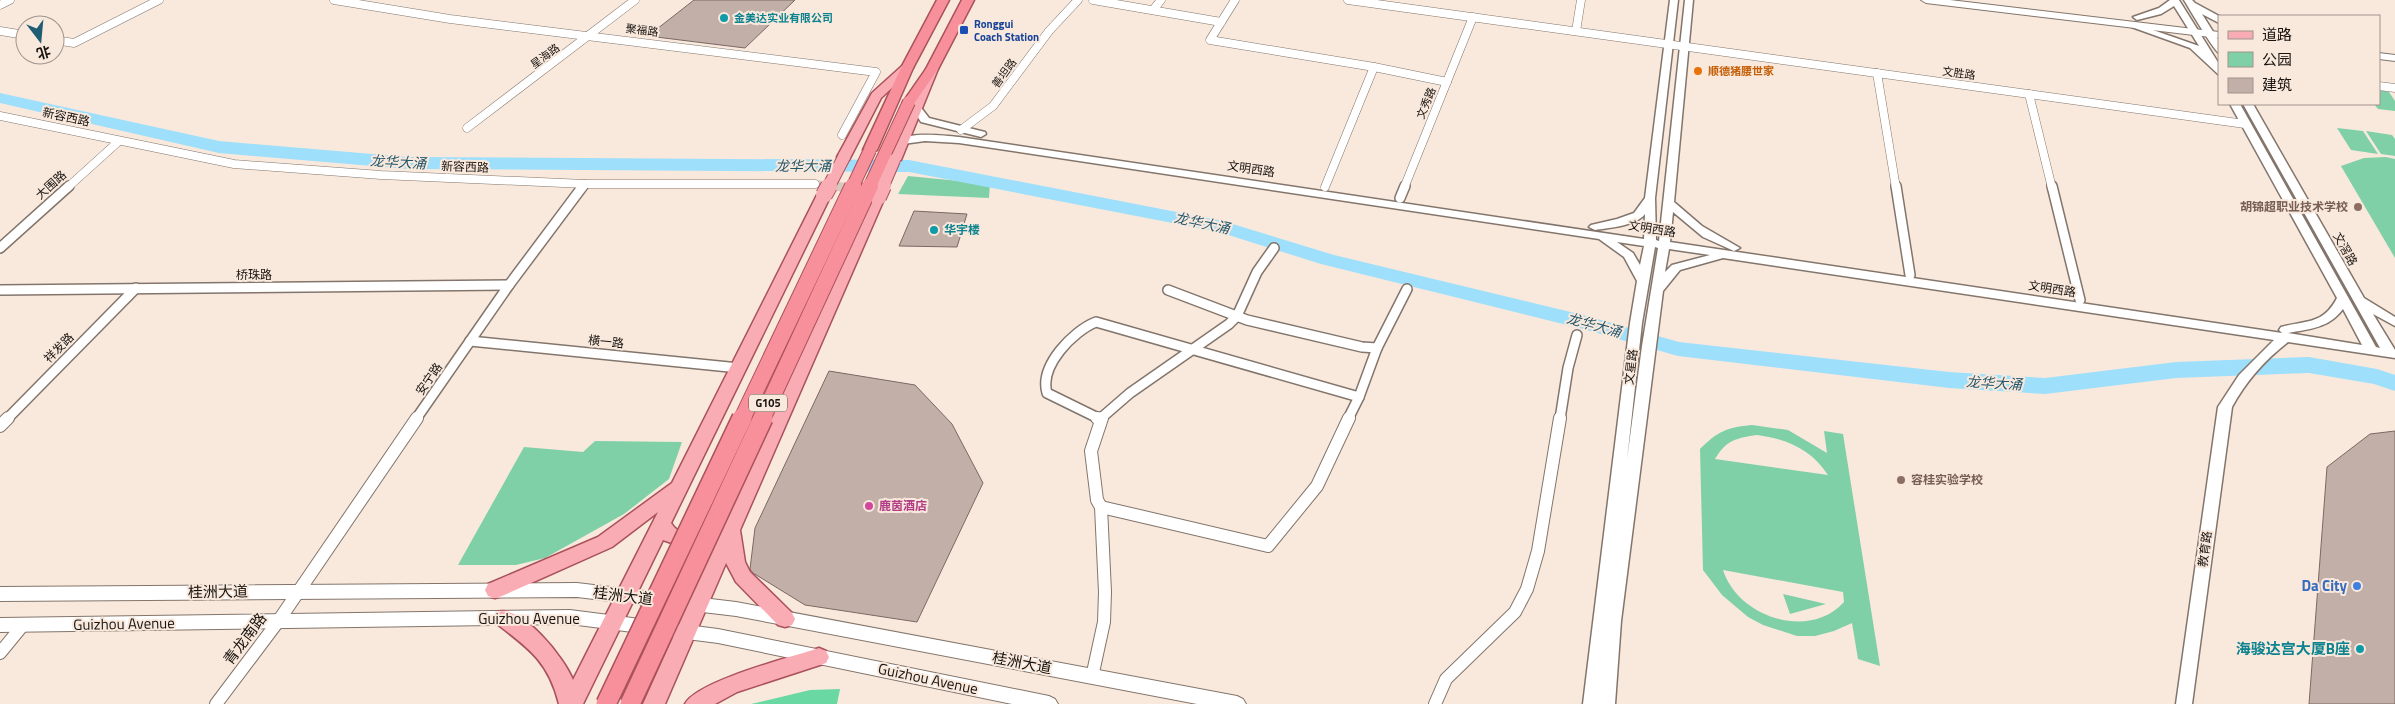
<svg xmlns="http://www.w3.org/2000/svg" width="2395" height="704" font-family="'Titillium Web','Noto Sans SC',sans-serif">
	<rect width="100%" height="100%" fill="#f9e9dd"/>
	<g fill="#7fd0a7" fill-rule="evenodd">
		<polygon points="2379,90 2389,92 2395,101 2395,111 2378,109 2374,104 2379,104"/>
		<polygon points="2337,128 2363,131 2378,154 2351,150"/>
		<polygon points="2366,131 2392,135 2395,139 2395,156 2381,154"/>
		<polygon points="2386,157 2395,159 2395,258 2341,166 2364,158"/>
		<polygon points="908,176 990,184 989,198 898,194"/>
		<path d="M1752 425 1788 430 1827 453 1824 431 1843 434 1880 666 1858 659 1852 623 1834 631 1815 636H1797L1763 625 1748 617 1722 595 1703 570 1700 449C1717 432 1727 427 1752 425ZM1757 435C1787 439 1811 449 1828 475L1715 459C1726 440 1737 438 1757 435ZM1723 570 1843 592 1844 602C1809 641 1738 617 1723 570Z"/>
		<polygon points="595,441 682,442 669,479 624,514 545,558 516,565 458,565 524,447 583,452"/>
		<polygon points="1783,594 1826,604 1790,614"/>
	</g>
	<polygon fill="#6ad8a3" points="840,689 837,704 751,704 810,690"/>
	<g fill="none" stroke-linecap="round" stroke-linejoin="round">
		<polygon fill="#9edffb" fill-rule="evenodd" points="0,93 219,141 408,157 909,160 1223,221 1334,255 1587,316 1679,342 1949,372 2045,378 2176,362 2309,357 2377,369 2395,375 2395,391 2374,384 2309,373 2176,378 2045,394 1949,388 1678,356 1583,329 1321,264 1219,232 909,172 408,169 219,153 0,103"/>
	</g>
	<g fill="#c1afa8" stroke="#7a6963">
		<polygon points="694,0 795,0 745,48 648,36"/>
		<polygon points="914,211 967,214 957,247 899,246"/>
		<polygon points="829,371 915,385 952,424 983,483 917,622 805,605 753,573 750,569 755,528"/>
		<polygon points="2395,431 2395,704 2309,704 2327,467 2370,434"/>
	</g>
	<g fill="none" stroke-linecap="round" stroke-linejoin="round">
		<polyline stroke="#d7c9be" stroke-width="8" stroke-dasharray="8 4" stroke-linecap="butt" points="815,184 846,188"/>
		<polyline stroke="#d7c9be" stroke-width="9" stroke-dasharray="9 5" stroke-linecap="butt" points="835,186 857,189"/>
		<g stroke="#83756b" stroke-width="9">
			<g id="minor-far2">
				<polyline points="334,0 450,19 876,72 842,135"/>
				<polyline points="1093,0 1221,22"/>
				<polyline points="1235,0 1210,40 1374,67 1447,82"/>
				<polyline points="1348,0 2245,124"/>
				<polyline points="0,5 10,0"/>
				<polyline points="1153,10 1161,0"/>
				<polyline points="0,31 25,35"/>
				<polyline points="1576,31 1581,0"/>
				<polyline points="55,40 74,43 159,0"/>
				<polyline points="1877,73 1896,188"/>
				<polyline points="2379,86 2395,88"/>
				<polyline points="2029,94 2052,188"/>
				<polyline points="0,116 234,164 381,175 585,184 815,184"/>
				<polyline points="467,128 635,0"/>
				<polyline points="961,130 993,106 1049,31 1078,0"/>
				<polyline points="1325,187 1374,67"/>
				<polyline points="67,188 119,141"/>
				<polyline points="582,188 585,184"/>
				<polyline points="1404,188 1473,17"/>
			</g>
		</g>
		<g stroke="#83756b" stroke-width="12">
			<g id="minor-far1">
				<polyline points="1896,186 1910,275"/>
				<polyline points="2052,186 2080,300"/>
				<polyline points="1400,198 1405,186"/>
				<polyline points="0,248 69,186"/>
				<polyline points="0,290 509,285"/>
				<polyline points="1168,290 1247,320 1362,347 1377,348"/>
				<polyline points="470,341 739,368"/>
				<polyline points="7,419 136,288"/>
				<polyline points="416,419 509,285 583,186"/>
				<path d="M1100 419 1047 393C1039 366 1073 331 1096 322L1359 397"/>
				<polyline points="1100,419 1130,393 1229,324 1237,316 1257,272 1274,248"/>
				<polyline points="1348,419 1359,397 1377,348 1407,289"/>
				<polyline points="1560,419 1568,368 1577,335"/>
			</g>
		</g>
		<g stroke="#83756b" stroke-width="14">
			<g id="minor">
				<polyline points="1097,418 1100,419"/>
				<polyline points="0,426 8,418"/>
				<polyline points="1101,507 1268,546 1317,486 1349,418"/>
				<polyline points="0,653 23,625"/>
				<polyline points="1092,677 1104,622 1105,592 1101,507 1097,500 1091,451 1102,418"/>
				<polyline points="216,704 277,623 417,418"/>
				<polyline points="1435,704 1446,679 1515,612 1527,589 1538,551 1560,418"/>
			</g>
		</g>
		<g stroke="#83756b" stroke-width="3">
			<g id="tertiary">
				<path d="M1670 0H1678L1655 198 1656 240 1659 241 1685 0H1693L1674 202 1702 226 1740 248 1734 251 1703 237 1673 212 1670 242 2282 333 2279 330 2281 327C2306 320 2323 325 2337 298L2230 104H2240L2376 347 2380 348 2243 104H2253L2364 298 2395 317V326L2373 314 2395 350V358L2288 342C2265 360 2246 381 2232 407L2192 704H2176L2218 407 2239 375 2274 340 1723 258 1680 270 1663 291 1621 621 1615 704H1583L1630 323 1637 281 1624 257 1599 239 959 143 925 141 903 144 898 141C910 131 944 136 959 137L1644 239 1645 214C1636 226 1609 228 1595 230L1589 227 1591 225 1617 219 1634 213 1645 198ZM1617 242 1644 246 1640 265 1633 253ZM1655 247 1658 248 1642 346 1627 460 1642 323ZM1669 249 1710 255 1672 265 1665 272ZM2343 309 2362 345 2288 333C2310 329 2329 328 2343 309Z"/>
				<polygon points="2170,0 2179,0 2219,64 2219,75 2190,48 2126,25 2133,23 2199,46 2174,6 2161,14 2137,20 2133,17 2159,8"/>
				<path d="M2184 0H2192L2195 3 2219 16V23L2202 14 2219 41V53C2214 51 2189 8 2184 0Z"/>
				<polygon points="916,104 919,105 929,118 985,132 986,134 981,137 921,122 911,107"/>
			</g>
		</g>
		<g stroke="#83756b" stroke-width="2">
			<g id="secondary">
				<polygon points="1921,0 1950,0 2219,32 2219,38 1926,3"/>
				<polygon points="2379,53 2395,55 2395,61 2379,59"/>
				<polygon points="577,583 736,602 1237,696 1243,699 1246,704 1197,704 736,616 577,597 0,601 0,587"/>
				<polygon points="570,610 718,629 1049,696 1055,699 1058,704 1012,704 718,643 570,624 0,632 0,618"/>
			</g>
		</g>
		<g stroke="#a9525a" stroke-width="3">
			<g id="primary">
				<polygon points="907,64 913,68 881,98 849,160 839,160 837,157 872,93 903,65"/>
				<polygon points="932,65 938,69 901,160 894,164 889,163 887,160 926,69"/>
				<path d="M824 191 831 195 671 523C685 545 704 522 722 528L871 197 873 194H883L885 197 740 530 745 562 750 572 792 613 795 619 792 625 785 627 778 625 736 582 726 563 665 704H643L717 540 686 548 663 540 583 704H559C549 663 530 649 497 624L494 618 497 612C522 604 565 659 573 680L658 512 612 547 502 596 495 598 488 596 485 590 488 584 598 537 672 483 817 195Z"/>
				<path d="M819 648 826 651 829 657 826 663 737 692 715 704H685C697 681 792 657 819 648Z"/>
			</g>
		</g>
		<g stroke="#a9525a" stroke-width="3">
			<g id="trunk">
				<polygon points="937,0 949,0 913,68 877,150 870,154 865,153 863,150 901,68"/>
				<polygon points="962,0 974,0 938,69 913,105 905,105 903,102 926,69"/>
			</g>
		</g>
		<use href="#minor-far2" stroke="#fff" stroke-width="8"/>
		<use href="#minor-far1" stroke="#fff" stroke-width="9"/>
		<use href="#minor" stroke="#fff" stroke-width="12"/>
		<use href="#tertiary" fill="#fff" fill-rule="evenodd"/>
		<use href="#secondary" fill="#fff" fill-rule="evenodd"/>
		<use href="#primary" fill="#faacb5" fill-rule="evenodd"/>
		<use href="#trunk" fill="#f8909c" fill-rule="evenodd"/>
		<g stroke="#a9525a" stroke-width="14" stroke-linecap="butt">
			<g id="primary-bridge-far1">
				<polyline points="828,188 844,157"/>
				<polyline points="882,188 894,160"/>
			</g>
		</g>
		<g stroke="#a9525a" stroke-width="18" stroke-linecap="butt">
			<g id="primary-bridge">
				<polyline points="824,195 829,186"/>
				<polyline points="878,197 883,186"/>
			</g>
		</g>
		<g stroke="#a9525a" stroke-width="14" stroke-linecap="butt">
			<g id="trunk-bridge-far2">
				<polyline points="852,188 870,150"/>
				<polyline points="869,188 909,102"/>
			</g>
		</g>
		<g stroke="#a9525a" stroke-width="18" stroke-linecap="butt">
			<g id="trunk-bridge-far1">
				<polyline points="742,419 853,186"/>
				<polyline points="762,419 870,186"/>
			</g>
		</g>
		<g stroke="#a9525a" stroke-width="22" stroke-linecap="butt">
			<g id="trunk-bridge">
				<polyline points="606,704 742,418"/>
				<polyline points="630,704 763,418"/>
			</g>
		</g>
		<use href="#primary-bridge-far1" stroke="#faacb5" stroke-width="12"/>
		<use href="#primary-bridge" stroke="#faacb5" stroke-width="16"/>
		<use href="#trunk-bridge-far2" stroke="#f8909c" stroke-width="12"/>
		<use href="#trunk-bridge-far1" stroke="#f8909c" stroke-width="16"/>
		<use href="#trunk-bridge" stroke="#f8909c" stroke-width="19"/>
	</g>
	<g fill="#0f9aa8" stroke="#f9e9dd" stroke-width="2">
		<circle cx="724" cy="18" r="5"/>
		<circle cx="934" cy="230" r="5"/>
		<circle cx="2360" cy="649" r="5"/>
	</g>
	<rect fill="#1a4fb4" stroke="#f9e9dd" stroke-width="2" x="959" y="25" width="10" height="10" rx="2.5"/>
	<circle fill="#e8710a" stroke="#f9e9dd" stroke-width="2" cx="1698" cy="71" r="5"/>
	<g fill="#8d6e63" stroke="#f9e9dd" stroke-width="2">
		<circle cx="2358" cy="207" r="5"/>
		<circle cx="1901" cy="480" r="5"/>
	</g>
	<circle fill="#d1479c" stroke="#f9e9dd" stroke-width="2" cx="869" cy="506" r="5"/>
	<circle fill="#3f7fe0" stroke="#f9e9dd" stroke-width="2" cx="2357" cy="586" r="5"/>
	<g text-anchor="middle" stroke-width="4" stroke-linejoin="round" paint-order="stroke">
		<g font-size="11" font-weight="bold" fill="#0d838f" stroke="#f9e9dd" text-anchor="start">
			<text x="734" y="22">金美达实业有限公司</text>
		</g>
		<g font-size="11" font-weight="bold" fill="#164399" stroke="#f9e9dd" text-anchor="start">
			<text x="974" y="28">Ronggui<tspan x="974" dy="13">Coach Station</tspan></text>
		</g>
		<g font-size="11" fill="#18130f" stroke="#f9e9dd">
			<text transform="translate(642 30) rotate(7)" y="4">聚福路</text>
			<text transform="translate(545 56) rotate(-37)" y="4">星海路</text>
			<text transform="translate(1004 73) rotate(-54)" y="4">善坦路</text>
			<text transform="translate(1959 73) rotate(8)" y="4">文胜路</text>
			<text transform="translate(1426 103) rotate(-68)" y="4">文秀路</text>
		</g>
		<g font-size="11" font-weight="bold" fill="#c56008" stroke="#f9e9dd" text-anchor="start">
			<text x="1708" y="75">顺德猪腰世家</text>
		</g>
		<rect fill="#f9e9dd" stroke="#5c534d" stroke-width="1" x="749" y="394.5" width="38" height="17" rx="4"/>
		<g font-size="11" font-weight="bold" fill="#18130f">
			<text x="768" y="407">G105</text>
		</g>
		<g font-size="12" fill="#18130f" stroke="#f9e9dd">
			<text transform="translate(66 117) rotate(12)" y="4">新容西路</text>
			<text transform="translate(465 167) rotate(2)" y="4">新容西路</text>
			<text transform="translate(1251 169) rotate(8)" y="4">文明西路</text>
			<text transform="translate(51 185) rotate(-42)" y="4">大围路</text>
			<text transform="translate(1652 229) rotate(9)" y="4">文明西路</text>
			<text transform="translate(2345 249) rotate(61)" y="4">文滘路</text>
			<text x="254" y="279">桥珠路</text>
			<text transform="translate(2052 289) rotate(9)" y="4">文明西路</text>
			<text transform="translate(606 342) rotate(6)" y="4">横一路</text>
			<text transform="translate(59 348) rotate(-45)" y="4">祥发路</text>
			<text transform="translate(1631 367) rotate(-83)" y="4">文星路</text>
			<text transform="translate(429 379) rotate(-55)" y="4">安宁路</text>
			<text transform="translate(2205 549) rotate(-82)" y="4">教育路</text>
		</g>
		<g font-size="12" font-weight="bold" fill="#785e54" stroke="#f9e9dd" text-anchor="end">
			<text x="2348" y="211">胡锦超职业技术学校</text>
			<text x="1911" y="484" text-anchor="start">容桂实验学校</text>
		</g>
		<g font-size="12" font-weight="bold" fill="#0d838f" stroke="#f9e9dd" text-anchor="start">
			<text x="944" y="234">华宇楼</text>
		</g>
		<g font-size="12" font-weight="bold" fill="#b23c85" stroke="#f9e9dd" text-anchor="start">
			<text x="879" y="510">鹿茵酒店</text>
		</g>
		<g font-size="14" font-style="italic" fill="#24576b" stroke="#f9e9dd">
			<text transform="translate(398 162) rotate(3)" y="5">龙华大涌</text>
			<text x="803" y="171">龙华大涌</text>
			<text transform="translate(1202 223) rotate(12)" y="5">龙华大涌</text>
			<text transform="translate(1594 325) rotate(15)" y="5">龙华大涌</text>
			<text transform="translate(1994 383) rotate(3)" y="5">龙华大涌</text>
		</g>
		<g font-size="15" font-weight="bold" fill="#366cbe" stroke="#f9e9dd" text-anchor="end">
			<text x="2347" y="591">Da City</text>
		</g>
		<g font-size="15" fill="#18130f" stroke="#f9e9dd">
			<text transform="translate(218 592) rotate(-1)" y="5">桂洲大道</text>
			<text transform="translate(623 596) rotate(7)" y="5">桂洲大道</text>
			<text x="529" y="624">Guizhou Avenue</text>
			<text transform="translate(124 624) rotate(-1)" y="5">Guizhou Avenue</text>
			<text transform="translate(245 639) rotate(-53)" y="5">青龙南路</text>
			<text transform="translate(1022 663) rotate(11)" y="5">桂洲大道</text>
			<text transform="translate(928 679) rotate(12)" y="5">Guizhou Avenue</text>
		</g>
		<g font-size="15" font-weight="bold" fill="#0d838f" stroke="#f9e9dd" text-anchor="end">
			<text x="2350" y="654">海骏达宫大厦B座</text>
		</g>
	</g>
	<rect x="2218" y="15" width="162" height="90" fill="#f9e9dd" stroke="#9f938b"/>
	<rect x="2228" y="31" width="25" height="8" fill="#faacb5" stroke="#9f938b"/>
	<text x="2262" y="40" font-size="15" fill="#18130f">道路</text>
	<rect x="2228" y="52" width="25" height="15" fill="#7fd0a7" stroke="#9f938b"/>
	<text x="2262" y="65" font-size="15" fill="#18130f">公园</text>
	<rect x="2228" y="78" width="25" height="15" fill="#c1afa8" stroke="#9f938b"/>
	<text x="2262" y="90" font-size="15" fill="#18130f">建筑</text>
	<g transform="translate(40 40) rotate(164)"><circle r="24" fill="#f9e9dd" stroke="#9f938b"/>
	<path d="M0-4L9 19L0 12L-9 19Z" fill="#1f5d74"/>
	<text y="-8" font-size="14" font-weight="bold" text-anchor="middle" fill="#18130f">北</text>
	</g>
</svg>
